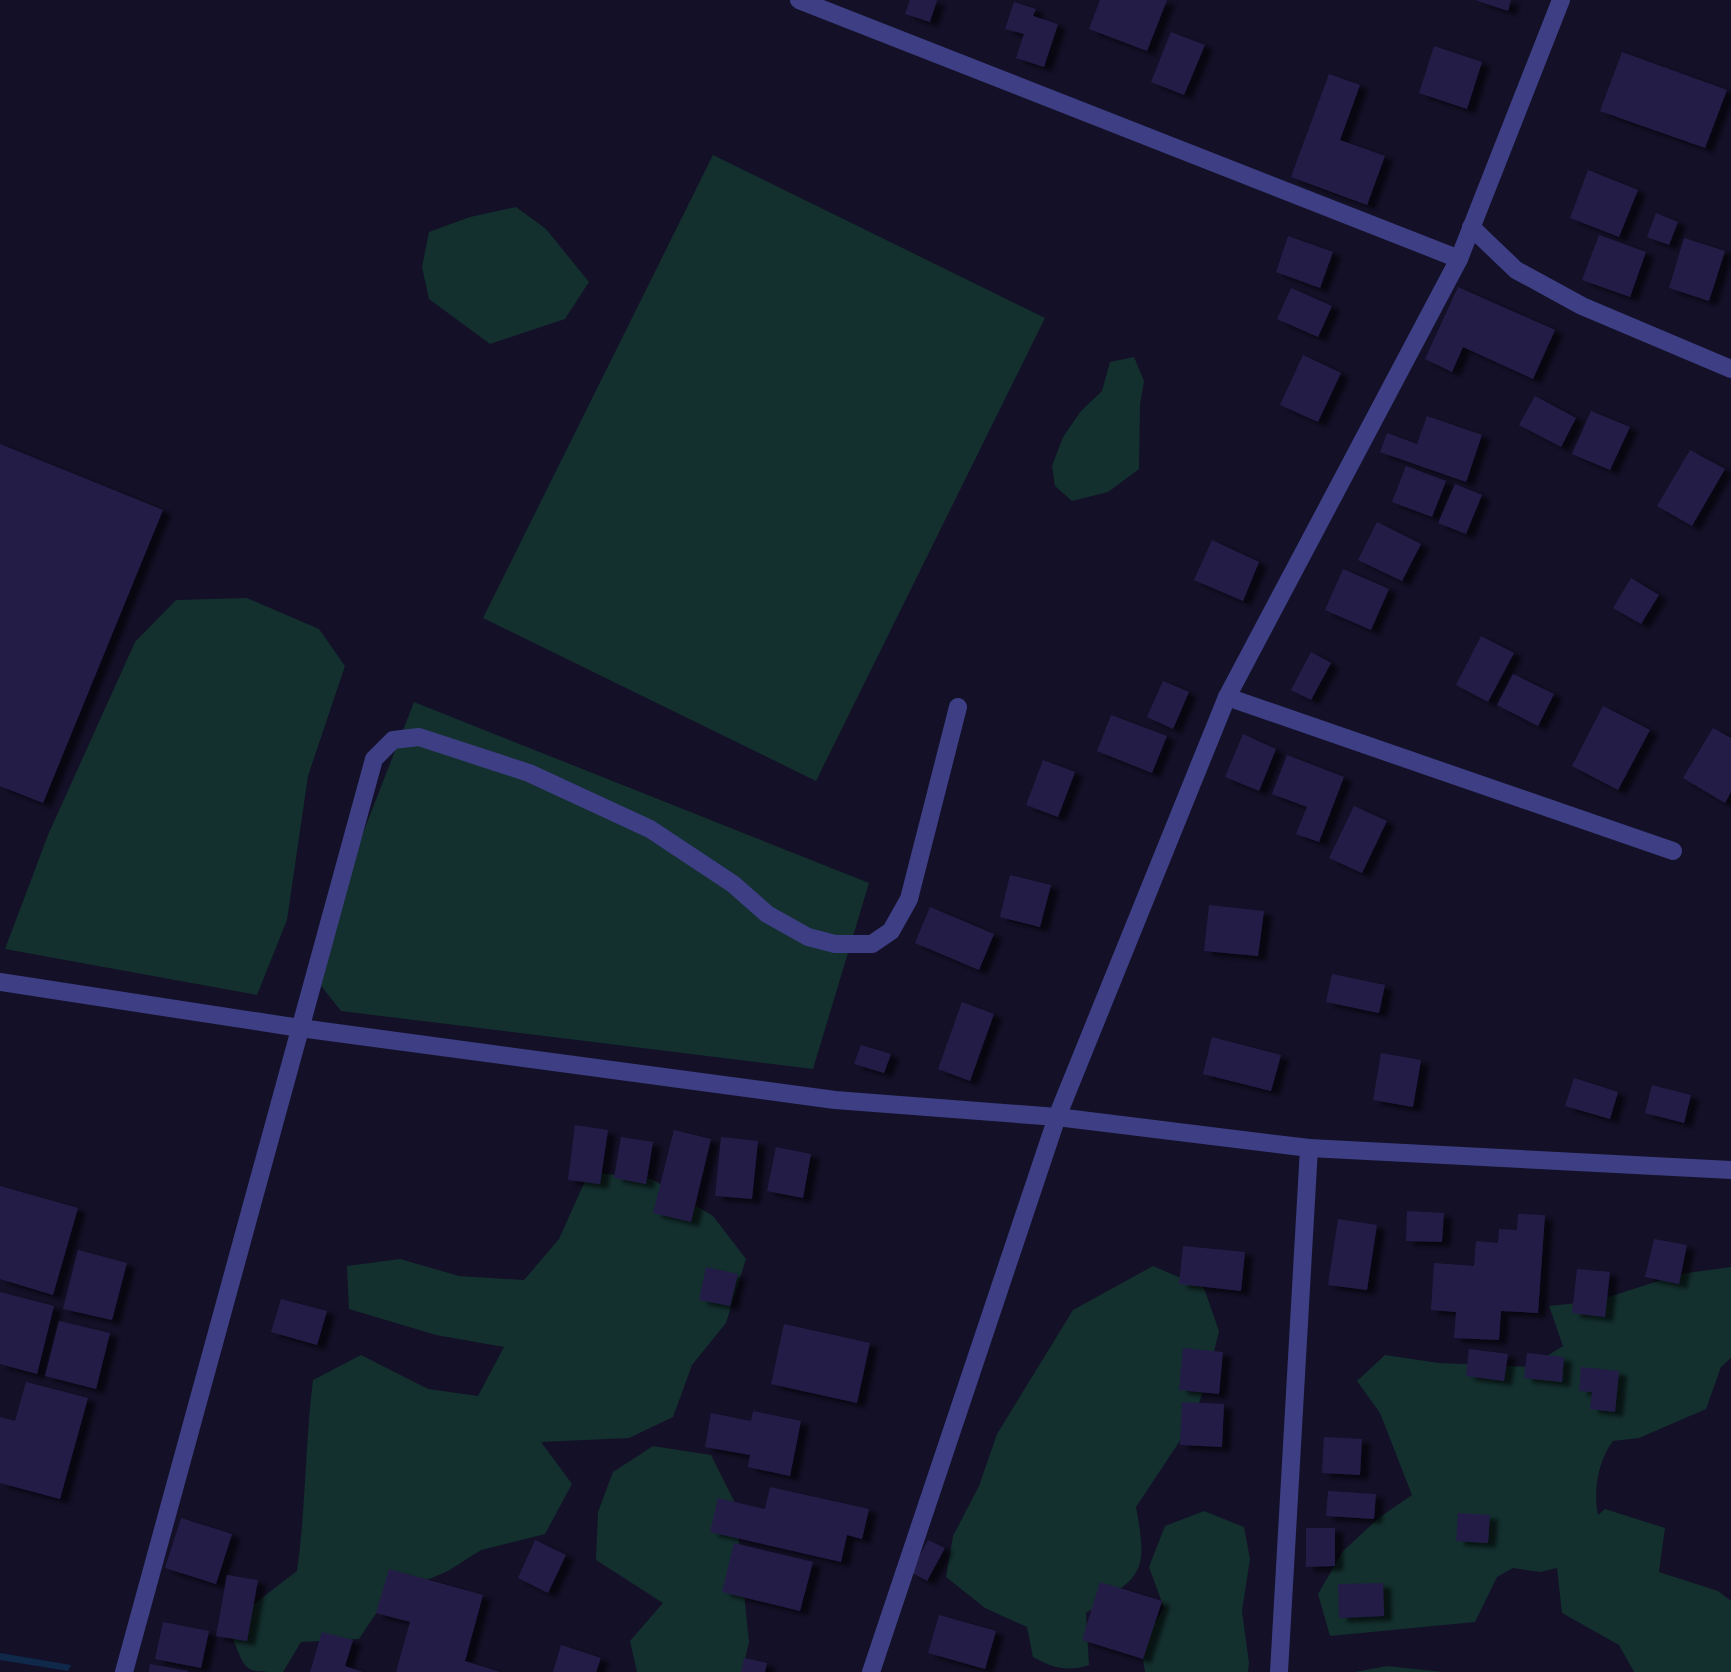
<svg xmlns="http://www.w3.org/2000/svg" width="1731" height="1672" font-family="'Golos Text',sans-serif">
	<defs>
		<filter id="shadow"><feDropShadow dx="8" dy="4.5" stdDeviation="2" flood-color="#0009"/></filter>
	</defs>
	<rect width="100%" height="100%" fill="#131027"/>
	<g fill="#13302e">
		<polygon points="713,155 1045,318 816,781 483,618"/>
		<polygon points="516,207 546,229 589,282 565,319 490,344 429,299 422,267 429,232 470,217"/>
		<polygon points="1134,357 1144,381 1140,405 1139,469 1108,492 1072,501 1055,486 1052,466 1063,437 1081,411 1102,391 1110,362"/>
		<polygon points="247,598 319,629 345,666 308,776 287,920 257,995 5,949 48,835 135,642 176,600"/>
		<polygon points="414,702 869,883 813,1069 341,1011 318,982 347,874"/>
		<path d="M589 1172 652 1179 713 1216 746 1259 726 1323 692 1365 673 1417 629 1438 541 1442 572 1484 545 1534 481 1550 448 1571 387 1597 359 1639 301 1642 283 1672C242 1672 247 1672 232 1637L250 1607 297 1571C306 1507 305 1444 313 1380L361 1355 428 1389 478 1396 504 1347 436 1335 349 1309 347 1266 400 1259 459 1276 524 1280 559 1239Z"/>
		<path d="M1153 1266 1204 1288 1219 1331 1208 1376 1193 1421 1136 1507C1149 1576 1141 1575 1086 1613L1089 1665C1068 1672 1052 1668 1033 1657L1027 1627 985 1608 946 1577 953 1536 979 1486 997 1434 1073 1310Z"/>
		<path d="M1731 1267V1358L1721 1367 1706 1409 1639 1438 1613 1441C1598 1460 1593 1492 1598 1515L1605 1509 1665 1528 1659 1572 1718 1591 1731 1601V1672H1634L1619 1645 1562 1613 1557 1568 1540 1572 1513 1568 1497 1577 1475 1622 1330 1636 1318 1594 1343 1551 1380 1517 1412 1495 1380 1413 1357 1381 1385 1355 1439 1363 1529 1367 1563 1346 1549 1306 1596 1301 1680 1274Z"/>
		<polygon points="653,1446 711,1455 735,1503 749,1642 742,1672 637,1672 630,1641 663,1603 596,1560 598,1512 613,1472"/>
		<polygon points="1204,1511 1244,1527 1250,1559 1242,1611 1249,1663 1248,1672 1145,1672 1141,1646 1164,1608 1149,1567 1165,1526"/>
		<polygon points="1387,1666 1443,1672 1355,1672"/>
	</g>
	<polygon fill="#10294b" points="0,1653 71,1665 68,1671 0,1660"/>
	<g fill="#231d47" filter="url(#shadow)">
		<polygon points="910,0 937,0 930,22 905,14"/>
		<polygon points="1100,0 1167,0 1147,51 1089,29"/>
		<polygon points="1475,0 1511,0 1508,11"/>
		<polygon points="1014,2 1036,9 1033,16 1058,24 1044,67 1016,58 1024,34 1005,29"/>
		<polygon points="1171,32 1205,45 1184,95 1151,82"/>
		<polygon points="1434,46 1482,62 1467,109 1419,93"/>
		<polygon points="1622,52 1727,90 1705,148 1600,111"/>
		<polygon points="1329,74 1360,85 1340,140 1385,156 1367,205 1291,177"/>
		<polygon points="1588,170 1638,190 1619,237 1570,218"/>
		<polygon points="1656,213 1678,222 1669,245 1647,237"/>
		<polygon points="1599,235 1646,252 1630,297 1582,280"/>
		<polygon points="1288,236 1333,252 1320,288 1276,272"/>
		<polygon points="1684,238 1725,251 1709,301 1669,288"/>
		<polygon points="1458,287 1555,330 1533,379 1463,347 1452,372 1425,359"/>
		<polygon points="1291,288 1332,306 1318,337 1277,319"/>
		<polygon points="1303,355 1341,373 1318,422 1280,405"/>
		<polygon points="1535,396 1576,418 1561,447 1519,425"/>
		<polygon points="1591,411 1630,427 1610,470 1572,454"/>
		<polygon points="1427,416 1482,435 1466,482 1380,452 1387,433 1417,444"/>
		<polygon points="0,444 163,510 43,803 0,786"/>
		<polygon points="1690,450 1725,469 1692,526 1657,506"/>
		<polygon points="1406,466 1446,481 1432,517 1392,502"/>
		<polygon points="1455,484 1482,495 1466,534 1438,523"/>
		<polygon points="1377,522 1421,544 1402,581 1358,560"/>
		<polygon points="1212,540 1259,562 1243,601 1194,580"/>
		<polygon points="1343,569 1389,589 1371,630 1325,610"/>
		<polygon points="1631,578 1659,595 1641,624 1613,608"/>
		<polygon points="1481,636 1514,653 1488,702 1456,685"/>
		<polygon points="1311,652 1331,663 1311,700 1291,690"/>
		<polygon points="1513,674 1554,694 1538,726 1497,705"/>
		<polygon points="1163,681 1189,692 1173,729 1147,717"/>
		<polygon points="1603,706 1650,730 1618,790 1572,766"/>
		<polygon points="1111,715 1167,736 1152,773 1097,751"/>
		<polygon points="1713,728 1731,738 1731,792 1725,803 1683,778"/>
		<polygon points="1243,734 1276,749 1259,791 1225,777"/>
		<polygon points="1287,755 1344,777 1319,842 1296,834 1307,807 1272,794"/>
		<polygon points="1043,760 1075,772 1058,817 1026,805"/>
		<polygon points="1354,806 1387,821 1362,873 1329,858"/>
		<polygon points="1010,875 1051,885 1040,927 1000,917"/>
		<polygon points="1209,905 1264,911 1258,956 1204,951"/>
		<polygon points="930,907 994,934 979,970 915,943"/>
		<polygon points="1332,974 1385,985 1379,1013 1326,1002"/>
		<polygon points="962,1002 994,1014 970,1081 938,1069"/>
		<polygon points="1212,1037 1281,1055 1271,1091 1203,1074"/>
		<polygon points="861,1045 891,1054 884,1073 854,1064"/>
		<polygon points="1381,1053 1421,1060 1413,1107 1373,1100"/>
		<polygon points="1574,1078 1618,1092 1610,1119 1565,1106"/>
		<polygon points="1652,1085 1691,1095 1684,1123 1645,1113"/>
		<polygon points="575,1125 608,1130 600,1184 568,1180"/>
		<polygon points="674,1130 711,1139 691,1222 653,1213"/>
		<polygon points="621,1137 653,1142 646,1184 614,1178"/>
		<polygon points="721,1137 758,1141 752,1199 715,1196"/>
		<polygon points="776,1147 811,1154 803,1198 767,1191"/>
		<polygon points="0,1186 78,1208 53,1295 0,1279"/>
		<polygon points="1407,1211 1444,1213 1442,1242 1406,1241"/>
		<polygon points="1518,1214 1545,1215 1538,1313 1501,1311 1499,1340 1454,1338 1456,1312 1431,1310 1434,1263 1474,1266 1476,1241 1498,1243 1499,1229 1517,1230"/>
		<polygon points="1338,1219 1377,1225 1367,1290 1328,1285"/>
		<polygon points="1654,1239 1687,1245 1679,1284 1645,1277"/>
		<polygon points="1183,1246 1245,1252 1241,1291 1179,1284"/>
		<polygon points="78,1250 127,1263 112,1320 63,1309"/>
		<polygon points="706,1267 738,1274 730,1306 699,1300"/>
		<polygon points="1577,1269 1610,1272 1605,1317 1572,1313"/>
		<polygon points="0,1292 54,1306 37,1374 0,1364"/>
		<polygon points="281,1299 327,1311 317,1345 271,1332"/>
		<polygon points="59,1321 110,1333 96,1389 45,1376"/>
		<polygon points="784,1324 870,1343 857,1403 771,1384"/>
		<polygon points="1183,1348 1223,1352 1219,1394 1179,1390"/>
		<polygon points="1469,1349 1508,1354 1504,1381 1466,1376"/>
		<polygon points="1527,1353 1564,1357 1562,1382 1524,1378"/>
		<polygon points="1581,1367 1619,1371 1615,1412 1590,1409 1592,1392 1579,1391"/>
		<polygon points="26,1382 88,1398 60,1499 0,1483 0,1417 15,1421"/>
		<polygon points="1182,1402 1224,1404 1222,1447 1180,1445"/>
		<polygon points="753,1411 801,1421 790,1476 748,1467 750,1455 705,1447 711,1413 751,1421"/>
		<polygon points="1324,1437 1362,1439 1360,1475 1322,1473"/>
		<polygon points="770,1487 869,1509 862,1539 847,1535 841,1562 710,1532 718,1498 765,1509"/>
		<polygon points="1328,1491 1376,1494 1374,1519 1326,1516"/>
		<polygon points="1458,1513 1490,1515 1488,1543 1456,1541"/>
		<polygon points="181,1518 232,1534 216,1584 165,1568"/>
		<polygon points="1306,1528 1335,1528 1335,1566 1306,1567"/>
		<polygon points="535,1540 566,1555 548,1593 518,1578"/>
		<polygon points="928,1540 945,1548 927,1581 911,1572"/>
		<polygon points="734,1543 813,1562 800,1611 722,1592"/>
		<polygon points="389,1569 483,1595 465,1661 500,1672 396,1672 410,1622 376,1613"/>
		<polygon points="227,1575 258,1580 247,1641 216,1636"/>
		<polygon points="1100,1582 1162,1601 1143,1659 1082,1640"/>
		<polygon points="1383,1583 1384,1616 1339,1618 1338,1584"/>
		<polygon points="939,1615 996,1631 985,1669 928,1653"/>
		<polygon points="163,1622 209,1631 201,1668 155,1659"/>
		<polygon points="322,1632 353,1640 345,1666 363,1672 310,1672"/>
		<polygon points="561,1645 601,1658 596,1672 553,1672"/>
		<polygon points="744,1658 767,1663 765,1672 741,1672"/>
		<polygon points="150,1664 188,1671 188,1672 149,1672"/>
	</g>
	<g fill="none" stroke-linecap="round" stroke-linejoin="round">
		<g stroke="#3d3e84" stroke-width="18">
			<polyline points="799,0 1459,259"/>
			<polyline points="1471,227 1516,270 1582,306 1731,369"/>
			<polyline points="1227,697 1673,851"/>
			<polyline points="0,982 300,1028 835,1100 1057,1117 1309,1148 1731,1170"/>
			<polyline points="124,1672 374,759 393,740 419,737 529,773 650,829 733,884 767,914 808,937 835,944 872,944 891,931 909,899 958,707"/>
			<polyline points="871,1672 1057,1117 1227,697 1459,259 1561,0"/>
			<polyline points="1279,1672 1309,1148"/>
		</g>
	</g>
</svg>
